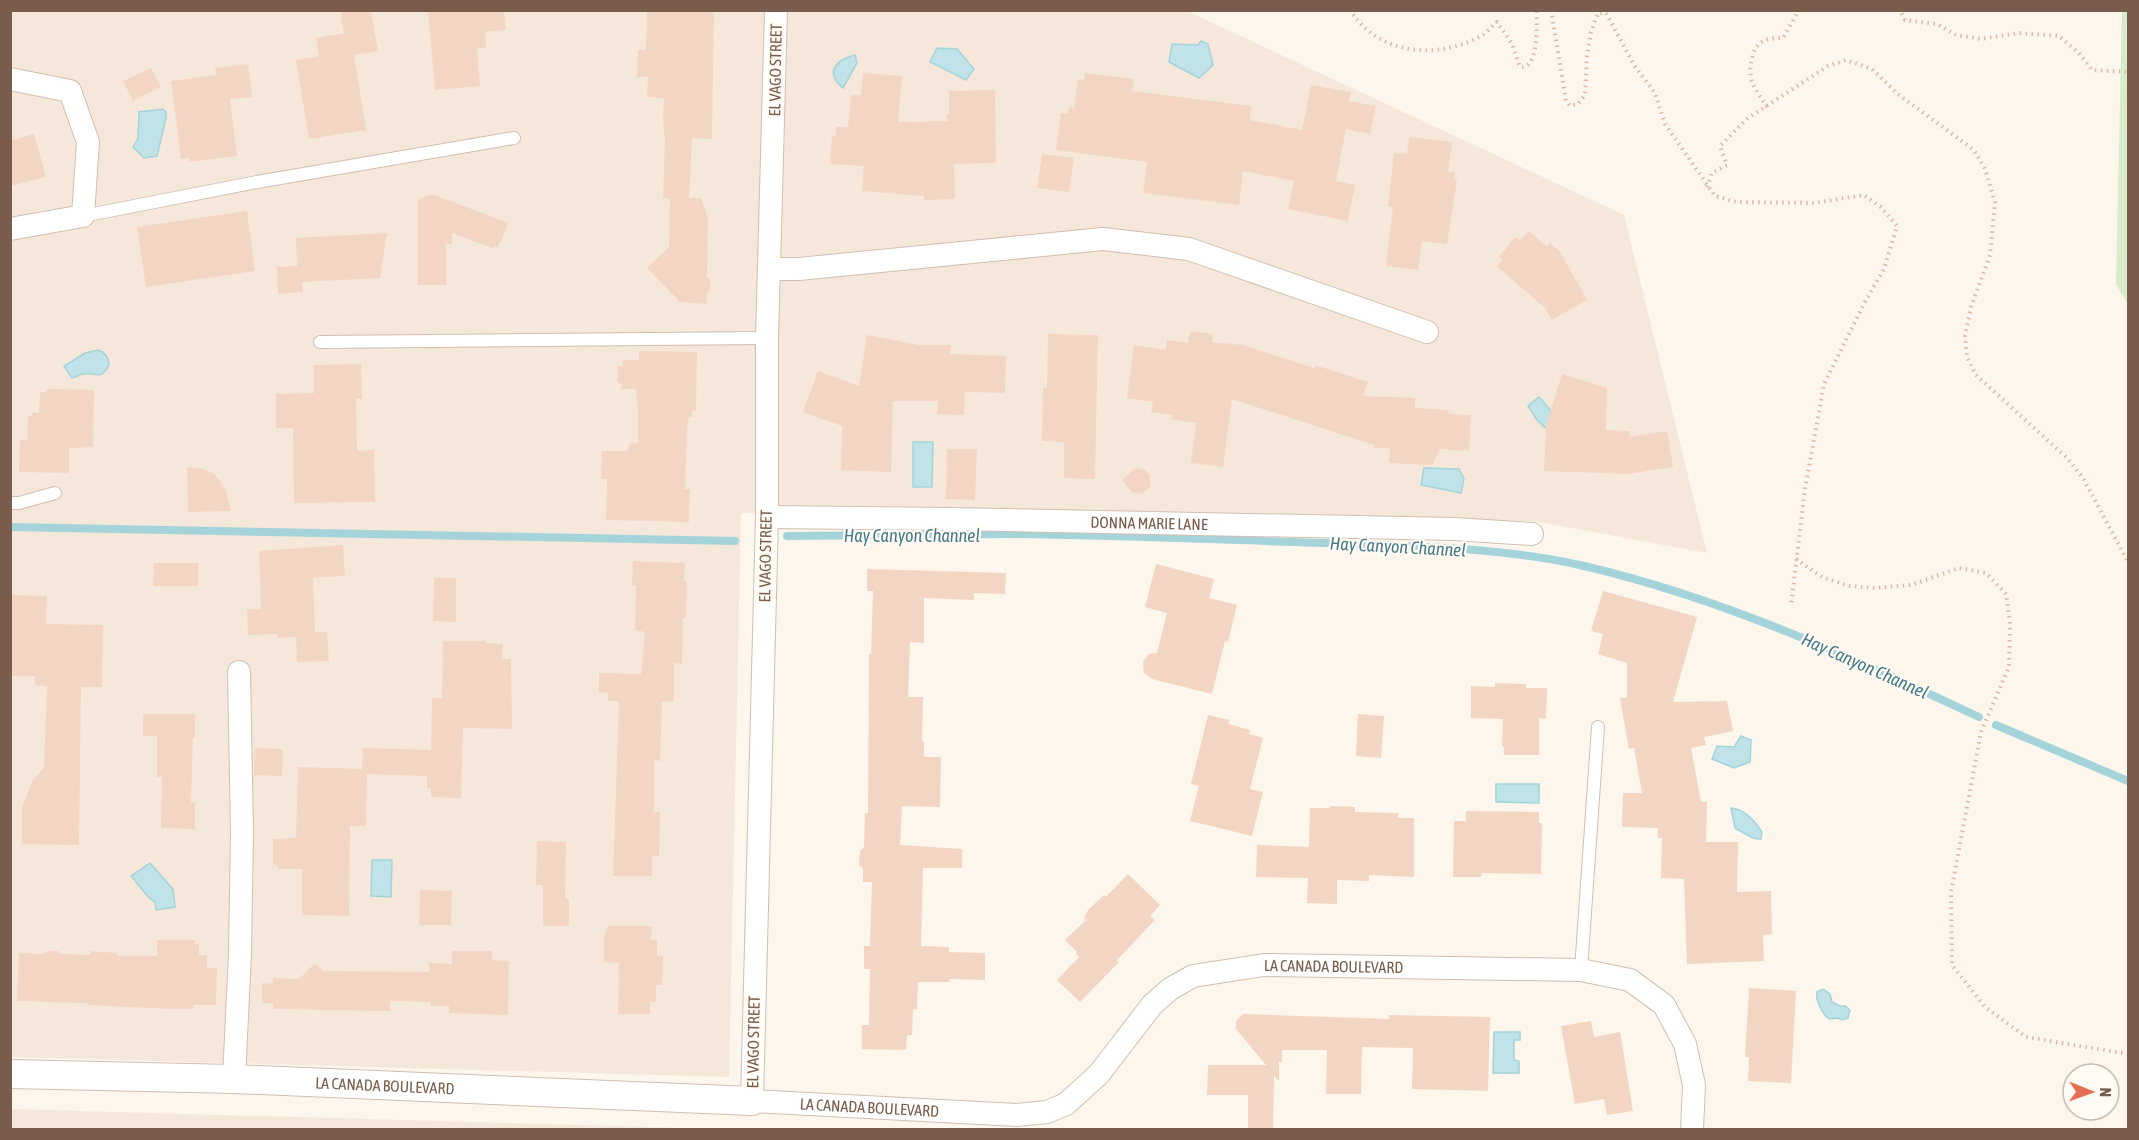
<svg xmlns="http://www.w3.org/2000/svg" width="2139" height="1140" font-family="'Asap Condensed',sans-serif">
	<rect width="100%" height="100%" fill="#fdf6ec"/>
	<g fill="#f5e8da">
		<polygon points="11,11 1187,11 1624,215 1707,553 1534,521 741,513 729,1077 11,1057"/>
		<polygon points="11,1109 720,1129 11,1130"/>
	</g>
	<polygon fill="#d8ecc9" points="2128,10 2128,305 2116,284 2122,11"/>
	<g fill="#bfe3e8" stroke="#a5d3da" stroke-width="1.5">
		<polygon points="1201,41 1208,44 1213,65 1199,78 1169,62 1172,44 1198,45"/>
		<polygon points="937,48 957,49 974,69 966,80 930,62"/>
		<path d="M855 55 857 63 843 88C824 72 836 60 855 55Z"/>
		<polygon points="163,109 166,112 166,118 157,156 144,158 133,147 138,138 139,112"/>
		<path d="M98 350C105 352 109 358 109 365 100 382 97 371 82 374 79 375 76 377 72 378L64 366 85 353Z"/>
		<polygon points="1539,397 1551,411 1548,430 1537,420 1528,406"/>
		<polygon points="913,442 933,442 932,487 913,487"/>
		<polygon points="1424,468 1459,469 1464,479 1461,493 1421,485"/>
		<polygon points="1741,736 1751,740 1750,762 1734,768 1712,759 1717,746 1734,747"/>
		<polygon points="1496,784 1539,784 1539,803 1496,802"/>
		<path d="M1731 808C1744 809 1755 821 1762 832L1761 839C1752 840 1743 832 1735 828Z"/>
		<polygon points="372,860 392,860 391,897 371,896"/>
		<polygon points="150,863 173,889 175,907 156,910 155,902 149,898 131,876"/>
		<path d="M1823 989 1830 994 1832 1002 1840 1006H1845L1850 1010 1848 1018 1842 1020 1838 1018 1829 1019C1823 1015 1815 1000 1817 992Z"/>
		<polygon points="1494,1032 1520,1032 1520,1040 1514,1040 1514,1060 1519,1061 1519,1073 1493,1073"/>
	</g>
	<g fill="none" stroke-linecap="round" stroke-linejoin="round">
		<g stroke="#a5d3da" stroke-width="8">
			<polyline points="10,527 735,541"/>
			<path d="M787 536C862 536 938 534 1014 534 1108 535 1202 539 1296 542 1389 546 1493 545 1584 566 1722 598 1851 657 1979 717"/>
			<polyline points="1996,725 2128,781"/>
		</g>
	</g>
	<g fill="#f3d5c3">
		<polygon points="340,10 371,10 378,51 354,55 366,130 309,139 296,60 319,56 316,38 344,33"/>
		<polygon points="428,10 504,10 506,30 485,32 486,48 477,48 480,86 435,90"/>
		<polygon points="647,10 714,10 712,139 692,138 689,198 701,198 708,218 707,277 710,280 710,290 707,293 706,304 680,302 647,268 669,247 670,199 663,198 665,136 664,136 663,119 664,98 647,97 648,77 637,77 638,50 646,50"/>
		<polygon points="248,64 252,97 230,99 237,156 189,162 189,158 181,159 171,81 216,75 215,68"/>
		<polygon points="151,68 161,87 133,101 123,81"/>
		<polygon points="863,73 902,76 898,122 947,121 947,114 949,114 949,91 995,90 996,163 954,164 955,199 924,200 924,196 862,191 864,166 830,164 832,136 836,136 836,127 848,127 851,95 861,95"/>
		<polygon points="1085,73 1134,79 1132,91 1251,106 1250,120 1302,130 1311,85 1351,92 1349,101 1376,106 1370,134 1346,129 1336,181 1355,185 1348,221 1288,209 1294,181 1243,171 1239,205 1143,193 1147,162 1056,150 1061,113 1068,114 1069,107 1074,108 1078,79 1084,80"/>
		<polygon points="34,134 46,177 10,186 10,141"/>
		<polygon points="1409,137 1452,142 1448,172 1455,172 1454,180 1457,180 1447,244 1422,241 1418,270 1386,266 1393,207 1388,206 1394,153 1407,154"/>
		<polygon points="1042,154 1074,158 1069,192 1037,188"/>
		<polygon points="432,194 508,223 498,247 495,246 495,249 452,233 452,244 446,244 446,285 418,285 418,199"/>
		<polygon points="247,211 255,271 146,287 137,227"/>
		<polygon points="1529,231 1547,247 1550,243 1560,252 1587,300 1552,320 1545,308 1497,266 1503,259 1499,256 1516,237 1520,240"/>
		<polygon points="387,233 380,278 302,282 303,292 278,294 277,267 297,266 296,238"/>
		<polygon points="1190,331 1213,334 1212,342 1243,345 1314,368 1315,365 1368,382 1363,396 1415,398 1415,408 1449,410 1448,414 1471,415 1469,451 1440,449 1432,465 1389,463 1390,448 1374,448 1374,445 1232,399 1223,467 1191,463 1196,423 1171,419 1172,415 1151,412 1153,402 1127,398 1134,345 1166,350 1167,340 1188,343"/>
		<polygon points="1048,334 1098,335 1095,479 1064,478 1064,442 1042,441 1043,388 1047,388"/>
		<polygon points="867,335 919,345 951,345 950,354 1006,356 1005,393 965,392 964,415 937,414 938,401 893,401 891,472 841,470 842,426 803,412 818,371 859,386"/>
		<polygon points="639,351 697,352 696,411 692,411 692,417 689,417 687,428 685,489 690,489 689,522 606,520 607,479 601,479 602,451 628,451 629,444 638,442 638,409 636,389 621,389 622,385 617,382 618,366 623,366 623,360 639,360"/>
		<polygon points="361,364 362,399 356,399 357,451 374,450 375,502 294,503 293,428 276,428 276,394 314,393 314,365"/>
		<polygon points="1562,374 1607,388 1606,430 1630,431 1630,437 1667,431 1673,467 1628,474 1544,471 1546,426"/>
		<polygon points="46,389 94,390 93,447 69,448 69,473 19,472 20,440 27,440 28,416 32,416 32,413 39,413 40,392 46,392"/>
		<polygon points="947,449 977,449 975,500 946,499"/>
		<polygon points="187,467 202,469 213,473 221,481 226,491 231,511 188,512"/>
		<polygon points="1135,468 1145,470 1150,475 1150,487 1142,494 1132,492 1122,480"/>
		<polygon points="343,545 345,576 313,578 315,632 327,632 329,661 297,662 296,637 277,638 277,634 248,635 247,609 261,609 259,551"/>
		<polygon points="633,561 685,563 684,581 687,581 686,619 683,618 682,664 674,663 674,701 662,702 660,761 654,760 654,812 660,812 659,856 652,856 652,876 613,876 619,701 608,701 608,693 599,692 599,673 641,674 645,632 635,630 636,586 632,586"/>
		<polygon points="154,563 198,563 198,586 153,586"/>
		<polygon points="1156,564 1214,579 1209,598 1237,605 1228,642 1225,641 1212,694 1152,679 1144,673 1143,662 1149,654 1157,653 1167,613 1145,607"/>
		<polygon points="867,569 1006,573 1005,594 974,593 974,600 924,598 924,643 910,642 908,697 923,697 922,741 924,741 924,757 941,757 940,807 902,806 900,845 962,849 962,868 923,868 921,946 949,947 949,952 985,953 985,980 949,979 949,982 918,982 917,1009 913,1009 912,1035 907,1035 906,1050 862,1049 862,1025 869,1025 870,969 864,969 864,946 870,946 872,882 863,882 863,869 859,865 860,851 864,847 865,813 868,813 869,654 871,654 873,591 867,591"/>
		<polygon points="434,578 456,578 456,622 433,621"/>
		<polygon points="1603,591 1697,617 1673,702 1727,701 1733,731 1704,737 1706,745 1691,748 1701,802 1707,802 1706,842 1738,842 1737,892 1771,891 1772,934 1763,935 1764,961 1687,964 1684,879 1661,878 1662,838 1658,838 1658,828 1622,827 1623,793 1642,793 1634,748 1629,749 1620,698 1627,698 1627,663 1598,654 1603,634 1591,631"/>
		<polygon points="10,595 47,596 46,624 103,625 102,687 81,687 79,845 22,844 22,807 33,780 44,768 47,686 35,685 35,676 10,676"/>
		<polygon points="443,641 486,641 486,643 503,644 502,659 511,659 512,729 463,728 461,798 431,797 431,788 427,788 427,776 367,774 366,826 350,826 349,916 302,915 302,869 278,869 278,866 273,864 273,839 296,838 298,767 362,769 363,748 431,750 432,698 442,698"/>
		<polygon points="1495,683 1526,684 1526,688 1547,688 1546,719 1539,718 1539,755 1504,755 1504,747 1502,747 1503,719 1471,718 1471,686 1495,687"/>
		<polygon points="143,714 195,714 195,738 193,738 191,803 195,803 195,829 161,828 162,777 157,777 157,736 143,736"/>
		<polygon points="1358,714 1384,716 1381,758 1356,756"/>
		<polygon points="1208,715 1230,720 1228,724 1250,730 1249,734 1263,738 1250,789 1263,792 1252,836 1190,821 1199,786 1191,784"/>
		<polygon points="255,748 283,749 282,776 254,775"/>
		<polygon points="1330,806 1355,807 1355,812 1398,813 1398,818 1414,818 1414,877 1369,875 1369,881 1337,880 1337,904 1307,903 1308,878 1256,877 1257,845 1309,847 1310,808 1330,808"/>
		<polygon points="1466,811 1539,812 1539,823 1542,823 1541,874 1482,873 1481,877 1453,877 1454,821 1466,821"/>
		<polygon points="537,841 566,842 565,899 569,899 569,926 543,926 543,885 536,885"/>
		<polygon points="1128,874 1160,905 1150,916 1155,920 1117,960 1119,962 1080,1002 1057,980 1079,957 1076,954 1077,952 1065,940 1086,920 1084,918 1088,910 1104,895 1106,897"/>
		<polygon points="420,890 452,891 451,925 419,925"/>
		<polygon points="609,926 652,926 651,940 657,940 657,956 663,956 662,985 656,985 656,1002 650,1002 650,1014 618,1014 619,963 604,962 604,936"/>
		<polygon points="157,940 195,940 195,944 199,944 199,955 207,955 207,968 217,968 216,1005 193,1005 193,1009 171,1009 87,1005 88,1003 17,1001 19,953 44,954 47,951 58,951 61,954 91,955 91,951 117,953 117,956 157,956"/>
		<polygon points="452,951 492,951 492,960 509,961 508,1015 449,1013 449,1006 431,1006 431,1002 390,1001 390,1011 273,1009 273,1003 262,1003 262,983 273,984 273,978 299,979 315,963 323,971 429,972 429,963 452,964"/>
		<polygon points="1749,988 1796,991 1791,1083 1748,1081 1749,1057 1745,1057"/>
		<polygon points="1243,1014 1389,1019 1389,1015 1490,1017 1488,1091 1412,1089 1413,1048 1362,1047 1361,1094 1326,1094 1327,1050 1282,1050 1282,1062 1279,1062 1279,1081 1274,1076 1273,1130 1248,1130 1248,1095 1207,1095 1208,1065 1266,1065 1236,1029 1236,1021"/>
		<polygon points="1591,1021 1594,1037 1620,1032 1633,1111 1607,1115 1604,1099 1575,1104 1561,1026"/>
	</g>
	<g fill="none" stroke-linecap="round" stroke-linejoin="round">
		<g stroke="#d1beb0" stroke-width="14">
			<g id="service">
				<polyline points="83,216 257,182 514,138"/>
				<polyline points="320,342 767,338"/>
				<polyline points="10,503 19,503 55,493"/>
				<polyline points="1581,970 1598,727"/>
			</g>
		</g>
		<g stroke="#d1beb0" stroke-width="24">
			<g id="minor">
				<path id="s1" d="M776 10 767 338V517L752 1101 1017 1115 1047 1112 1066 1104 1099 1074 1152 1005 1170 989 1193 976 1264 965 1581 970 1630 980 1664 1005 1685 1044 1694 1085 1692 1130"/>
				<polyline points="10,79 70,91 88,142 83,216 10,229"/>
				<polyline points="770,269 799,269 1103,239 1189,249 1427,332"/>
				<path id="s2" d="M767 517 949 519 1454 529 1532 534"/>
				<polyline points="234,1079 240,953 242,832 239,672"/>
			</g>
		</g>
		<g stroke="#d1beb0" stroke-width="30">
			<g id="tertiary">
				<path id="s3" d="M10 1074 234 1079 752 1101"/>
			</g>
		</g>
		<g stroke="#d9b8a5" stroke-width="4" stroke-dasharray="1.5 4.5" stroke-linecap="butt">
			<path d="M1349 10C1355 16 1359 23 1365 28 1396 56 1444 56 1479 37 1486 34 1491 27 1497 22L1512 44 1520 67C1540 69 1536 24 1537 10"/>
			<polyline points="1551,10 1566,100 1570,106 1578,104 1585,95 1587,57 1591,32 1598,13 1606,13 1634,65 1655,93 1665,124 1715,196 1736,202 1814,203 1864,195 1881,207 1897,226 1884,269 1866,300 1824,384 1805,489 1791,606"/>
			<polyline points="1897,10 1901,12 1905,20 1937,24 1956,35 1981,39 2018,33 2059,36 2079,53 2092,70 2128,72"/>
			<path d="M1767 107C1754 87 1746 79 1753 54 1758 39 1770 38 1783 38L1799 10"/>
			<polyline points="1707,187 1712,173 1727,165 1720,146 1748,118 1828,66 1846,60 1872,69 1899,95 1974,150 1985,169 1995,202 1990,255 1971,307 1965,336 1967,357 1976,375 2067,458 2083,478 2128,562"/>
			<polyline points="1796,559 1822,577 1849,586 1875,588 1911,585 1959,568 1986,573 2006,594 2010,623 2009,667 1981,732 1951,892 1952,965 1985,1007 2026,1037 2128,1054"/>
		</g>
		<use href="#service" stroke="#fff" stroke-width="12"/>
		<use href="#minor" stroke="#fff" stroke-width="22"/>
		<use href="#tertiary" stroke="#fff" stroke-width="28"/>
	</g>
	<g text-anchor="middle" stroke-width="4.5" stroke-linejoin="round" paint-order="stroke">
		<g font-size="16" fill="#7a5c4d" stroke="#fffaf3">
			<text transform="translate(775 70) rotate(-89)" y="6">EL VAGO STREET</text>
			<text dy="6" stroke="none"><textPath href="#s2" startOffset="382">DONNA MARIE LANE</textPath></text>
			<text transform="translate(765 556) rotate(-89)" y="6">EL VAGO STREET</text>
			<text dy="6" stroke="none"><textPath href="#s1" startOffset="1731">LA CANADA BOULEVARD</textPath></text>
			<text transform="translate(753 1042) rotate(-89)" y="6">EL VAGO STREET</text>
			<text dy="6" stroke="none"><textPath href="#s3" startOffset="375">LA CANADA BOULEVARD</textPath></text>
			<text dy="6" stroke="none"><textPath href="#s1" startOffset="1209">LA CANADA BOULEVARD</textPath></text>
		</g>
		<g font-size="18" font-style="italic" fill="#437c86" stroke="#fffaf3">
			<text x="912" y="542">Hay Canyon Channel</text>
			<text transform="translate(1398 547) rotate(3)" y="6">Hay Canyon Channel</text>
			<text transform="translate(1865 666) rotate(24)" y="6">Hay Canyon Channel</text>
		</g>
	</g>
	<rect width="2139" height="1140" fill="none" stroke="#7a5c4d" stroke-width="24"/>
	<g transform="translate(2091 1092) rotate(91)"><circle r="28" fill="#fffaf3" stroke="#cabbb1" stroke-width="1.5"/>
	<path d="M0-4.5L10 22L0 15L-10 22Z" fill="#e76f51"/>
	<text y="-9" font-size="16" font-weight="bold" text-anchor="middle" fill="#7a5c4d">N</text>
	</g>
</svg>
